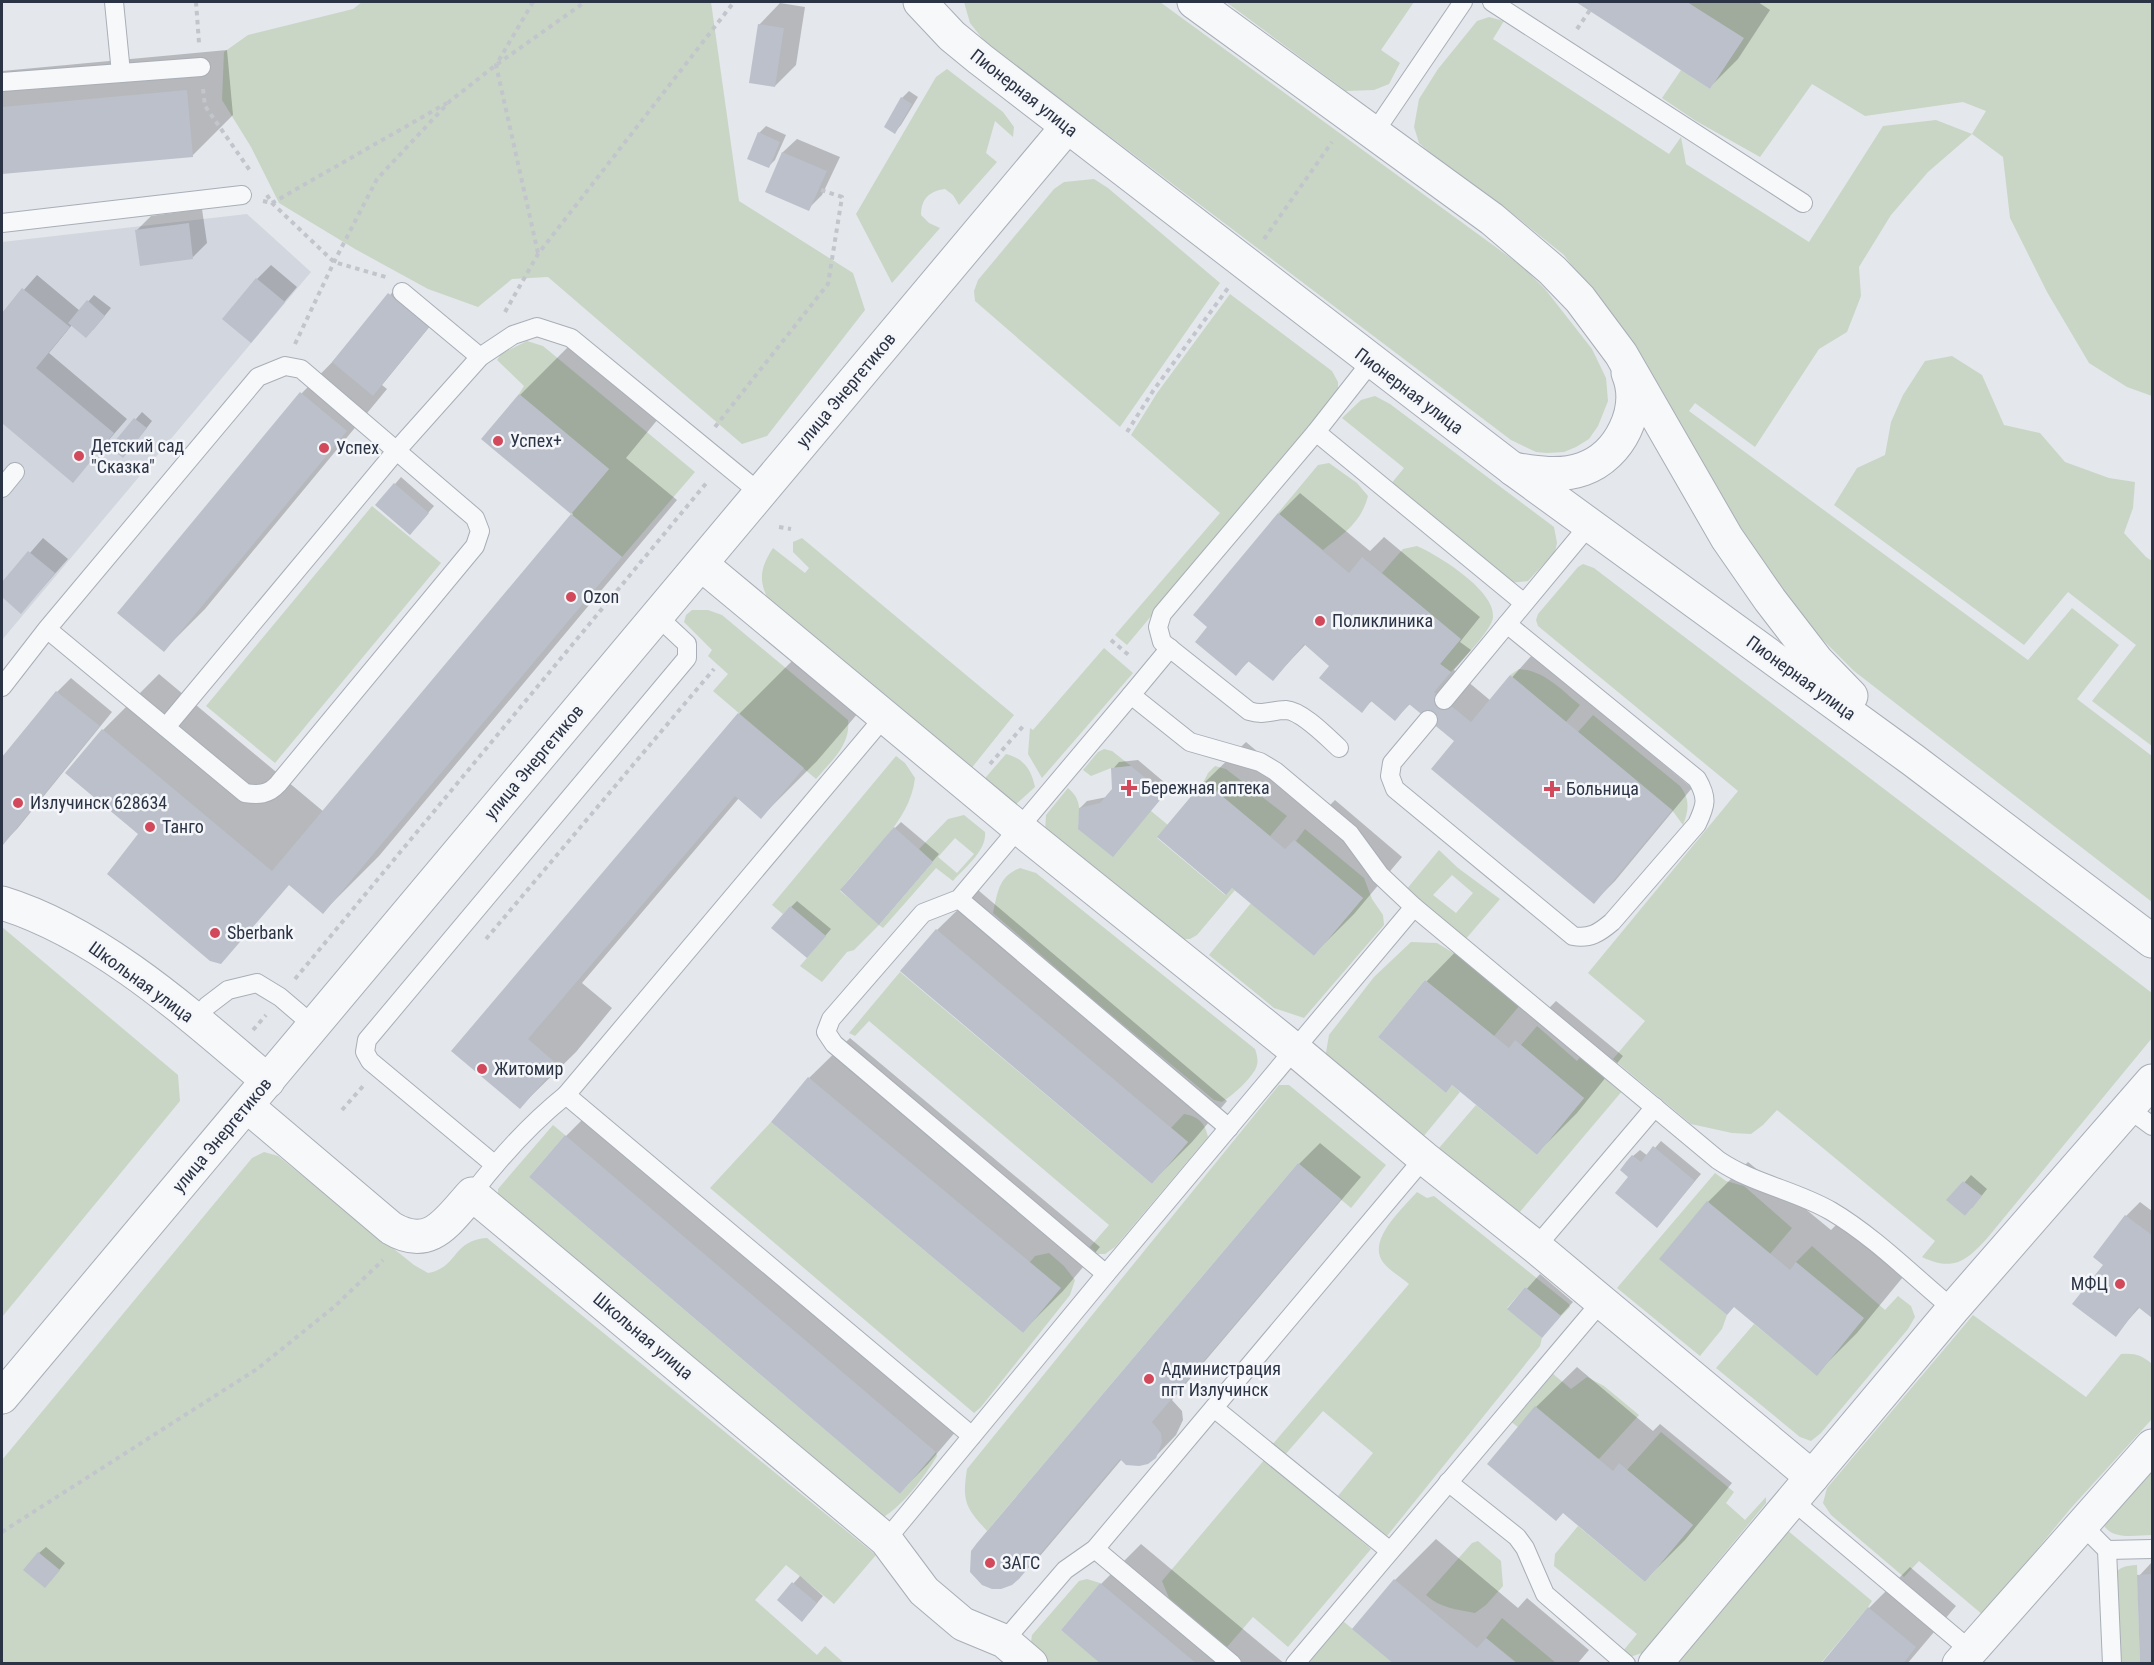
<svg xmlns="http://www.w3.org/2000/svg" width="2154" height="1665" font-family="'Roboto Condensed',sans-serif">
	<rect width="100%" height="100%" fill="#e4e7ec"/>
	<polygon fill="#d2d6de" points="247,214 311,272 2,640 2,242"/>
	<g fill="#c9d6c5" fill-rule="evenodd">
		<polygon points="362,2 711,2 739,201 853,273 865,310 767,436 742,444 548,277 512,279 478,307 428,289 355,249 279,203 251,147 222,100 224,52 248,35 353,9"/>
		<polygon points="964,2 1160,2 1523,267 1545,289 1592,349 1606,378 1608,401 1598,426 1589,439 1576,447 1564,452 1547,453 1536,452 1511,440 985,42 970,23"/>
		<polygon points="1226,2 1414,2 1381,50 1400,63 1389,84 1374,90 1346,91"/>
		<polygon points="1687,2 2152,2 2152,396 2127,387 2089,363 2047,292 2010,218 2003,157 1972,134 1928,172 1891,215 1859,267 1861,296 1847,332 1819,349 1755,447 1695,403 1689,411 2028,660 2072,608 2119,645 2077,699 2152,756 2152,902 1854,671 1796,613 1721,498 1599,303 1564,255 1498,202 1436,158 1419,143 1414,127 1419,99 1438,69 1477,21 1489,17 1504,21 1493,39 1669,154 1681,137 1686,164 1809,242 1883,126 1936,120 1972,134 1986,111 1963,102 1865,116 1812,84 1760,157 1696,121 1662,98 1681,70 1710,89 1743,39"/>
		<path d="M947 69 1003 112 1014 127 1013 137 995 121 986 153 997 162 959 205 953 195 945 189C929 191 921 199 921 215L929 223 940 228 892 283 856 214 936 77Z"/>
		<polygon points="1094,179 1108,188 1220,283 1120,427 975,301 974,291 978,280 1054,189 1064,182"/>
		<polygon points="1230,294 1332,371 1338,382 1338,392 1127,645 1115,635 1220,513 1131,435 1157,393"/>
		<polygon points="527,341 543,346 695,472 622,557 571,514 609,469 519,394 524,386 497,360 501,354"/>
		<polygon points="1952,356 1982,375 2004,425 2040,433 2065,462 2109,478 2135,482 2133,508 2124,533 2146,557 2152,561 2152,746 2092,701 2136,645 2068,592 2024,645 1834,505 1857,468 1885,455 1891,422 1903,395 1925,361"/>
		<polygon points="1375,396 1390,404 1554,527 1557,543 1555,552 1528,581 1509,583 1390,485 1404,468 1342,418 1361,400"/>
		<path d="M1329 463 1357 483 1368 496C1361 523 1343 534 1323 550L1278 513 1318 465Z"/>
		<polygon points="372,506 441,563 275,763 206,706"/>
		<path d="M802 538 1014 715 970 770 775 612C760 586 756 574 773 548L805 573 809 568 793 552V542Z"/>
		<path d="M1417 546C1438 555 1496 591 1493 617 1492 630 1461 661 1451 672L1440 664 1460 639 1382 573 1403 549Z"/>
		<path d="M1583 564 1594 568 2152 993V1038L1989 1236C1967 1261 1954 1272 1922 1257L1935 1241 1777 1110 1763 1125 1751 1134 1732 1133 1691 1124 1613 1059 1645 1021 1588 973 1738 791 1538 626 1536 620 1538 614 1578 567ZM1963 1181 1982 1196 1965 1216 1947 1200Z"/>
		<path d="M692 610H708L722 615 848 720C851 745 831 761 816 779L713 691 728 674 708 656 712 650 684 622 686 615Z"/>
		<polygon points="1104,648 1133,673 1042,778 1028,754 1030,728 1033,730"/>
		<path d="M1519 669C1545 671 1560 689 1580 705L1566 722 1510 675Z"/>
		<path d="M1593 715 1680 786C1690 799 1689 810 1683 825L1672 810 1578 732Z"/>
		<polygon points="1104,749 1112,751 1131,766 1111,768 1091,776 1083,770 1098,752"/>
		<path d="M1006 754C1024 759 1031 769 1035 787L1013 807 986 785V777Z"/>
		<path d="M896 756 905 763 915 778C910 824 865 855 840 891L880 924 933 862 919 849 948 819 964 815 985 832C987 851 964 868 953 881L936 868 883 928 879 925 854 950 847 952 822 982 800 966 825 937 790 906 783 914 772 905ZM955 838 974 854 957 873 938 857Z"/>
		<polygon points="1215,766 1226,769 1287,816 1270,836 1204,781 1208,773"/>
		<path d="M1068 788C1083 801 1079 811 1078 829L1151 811 1168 825 1157 838 1225 895 1232 888 1235 890 1197 935 1190 939H1182L1045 831 1046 815Z"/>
		<polygon points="1305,829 1364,878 1372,899 1383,915 1384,925 1304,1018 1274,1008 1209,955 1251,903 1314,956 1363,898 1296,841"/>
		<path d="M1439 850 1458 868 1500 899 1464 941 1406 890ZM1452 875 1473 893 1456 913 1433 895Z"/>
		<path d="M1020 868 1036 873 1255 1049C1257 1055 1259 1061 1256 1068 1251 1079 1232 1096 1222 1102L1214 1100 1085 993 993 913C998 892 998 877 1020 868Z"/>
		<polygon points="2,927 178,1075 180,1101 2,1317"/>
		<polygon points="1411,942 1437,943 1465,960 1520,1005 1494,1036 1425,980 1378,1037 1446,1093 1452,1085 1460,1092 1423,1137 1324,1064 1329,1035 1374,977"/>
		<path d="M900 972 1152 1184 1188 1142 1171 1128 1184 1114C1198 1116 1205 1123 1208 1137L1115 1247 1105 1254H1095L1089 1248 1109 1225 869 1021 855 1036 849 1033Z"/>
		<polygon points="1537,1026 1577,1061 1583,1054 1623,1090 1519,1213 1439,1148 1476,1105 1537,1155 1584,1098 1521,1045"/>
		<path d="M1279 1085H1289L1386 1165 1351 1208 1298 1163 987 1531C965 1507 962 1501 967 1469Z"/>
		<polygon points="771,1122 1023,1333 1030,1262 1035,1256 1049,1253 1064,1266 1075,1280 1070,1295 981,1407 974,1413 710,1188"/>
		<path d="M553 1125 565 1135 529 1177 900 1494 936 1452 937 1456C925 1476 903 1506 882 1518L498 1203V1189Z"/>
		<path d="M264 1152 278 1156 414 1265 428 1273C458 1268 452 1240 487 1238L876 1555 834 1604 786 1565 755 1600 817 1655 825 1646 844 1663 2 1664V1460L252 1158Z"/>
		<polygon points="1715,1173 1726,1181 1744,1186 1792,1228 1770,1254 1660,1259 1727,1315 1722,1329 1700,1356 1617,1288"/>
		<path d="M1417 1192 1427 1198 1434 1196 1569 1304 1570 1307 1561 1316 1525 1287 1507 1308 1542 1338 1540 1346 1387 1536 1338 1496 1373 1453 1323 1411 1284 1456 1272 1445 1409 1284C1401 1277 1385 1268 1381 1259 1370 1237 1404 1207 1417 1192Z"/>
		<polygon points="1812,1246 1885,1310 1898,1296 1911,1306 1915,1317 1908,1329 1821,1433 1811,1441 1800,1437 1716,1368 1754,1324 1817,1375 1796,1262"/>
		<path d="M1973 1315 2086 1397 2121 1354C2135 1353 2142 1355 2152 1364V1419L2071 1508 1983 1615 1919 1561 1904 1577 1831 1515 1823 1503 1827 1488Z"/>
		<polygon points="1552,1373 1571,1389 1587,1377 1604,1386 1639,1415 1599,1459 1518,1427 1510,1421"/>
		<polygon points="1661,1432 1734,1492 1726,1503 1745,1520 1766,1497 1766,1503 1642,1653 1627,1658 1623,1651 1637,1634 1554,1566 1555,1554 1578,1526 1645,1582 1693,1525 1627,1470"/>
		<polygon points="1265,1459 1371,1549 1288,1647 1253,1617 1227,1647 1169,1598 1162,1581"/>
		<path d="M2152 1464V1535C2136 1535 2112 1541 2103 1524Z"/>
		<polygon points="1787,1530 1872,1601 1868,1607 1821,1663 1676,1664"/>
		<path d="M1478 1541 1501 1561 1503 1586 1486 1605 1475 1613C1458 1610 1438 1607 1426 1595L1472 1543Z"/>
		<path d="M2137 1565 2140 1663H2118L2114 1576C2119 1566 2126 1566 2137 1565Z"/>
		<polygon points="1087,1579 1100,1583 1061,1630 1101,1663 1041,1663 1030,1649 1032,1635 1079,1581"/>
		<polygon points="1338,1617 1394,1663 1298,1664"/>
		<polygon points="1502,1618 1556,1663 1517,1663 1486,1638"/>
	</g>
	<g fill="#0003">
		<polygon points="1579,2 1758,2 1770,10 1738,59 1710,87"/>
		<polygon points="780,3 805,7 796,65 775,86 759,25"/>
		<polygon points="227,50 233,115 192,156 2,173 2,71"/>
		<polygon points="909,91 918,97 901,125 895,132 902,98"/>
		<polygon points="766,126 786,135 775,160 769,166 759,133"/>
		<polygon points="797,139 840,157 822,195 808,209 767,191 783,152"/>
		<polygon points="202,209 207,243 193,257 137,230 151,216"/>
		<polygon points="271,265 297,287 251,341 257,279"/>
		<polygon points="37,275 80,311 94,295 111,308 93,330 72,325 49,353 127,419 73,481 2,421 2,315"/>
		<polygon points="396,288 435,320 382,385 387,389 205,609 164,650 120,613 302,393 342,352"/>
		<polygon points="576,339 663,413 626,458 677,500 379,856 323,912 289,884 140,834 67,773 103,730 159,674 324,812 573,514 484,439 520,395"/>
		<polygon points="142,412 152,421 130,449 112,447"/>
		<polygon points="401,477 434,506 416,527 395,484"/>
		<polygon points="1300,493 1370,551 1384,537 1480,617 1460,642 1471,650 1454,670 1491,701 1532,655 1692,788 1615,881 1594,902 1456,741 1411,703 1395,719 1373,700 1361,711 1332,665 1306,644 1273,679 1250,660 1236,674 1209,627 1279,514"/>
		<polygon points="43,538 68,559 21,612 2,595 2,585"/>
		<polygon points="795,658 859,712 817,761 761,817 739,798 582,983 612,1008 576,1052 520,1107 453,1051 739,714"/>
		<polygon points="71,678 112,712 17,829 3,843 2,842 2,760 57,692"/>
		<polygon points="1246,742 1326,809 1335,800 1402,857 1354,914 1314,954 1205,782"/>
		<polygon points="1138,760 1170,787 1119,848 1080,808 1087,801 1107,797 1114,790 1113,769 1119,762"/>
		<polygon points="901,822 939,854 886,916 895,828"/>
		<polygon points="978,890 1227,1101 1192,1142 1152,1182 937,930"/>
		<polygon points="797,901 831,929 814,949 791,907"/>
		<polygon points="1467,940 1549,1008 1556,1001 1623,1056 1577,1113 1537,1153 1453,1084 1380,1037 1427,981"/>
		<polygon points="850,1038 1100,1247 1063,1291 1023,1331 809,1078"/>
		<polygon points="594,1108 963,1423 928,1464 900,1492 531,1177 566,1136"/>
		<polygon points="1661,1141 1701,1174 1663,1219 1630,1177 1633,1156 1640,1150 1648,1156"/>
		<polygon points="1320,1143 1361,1177 1172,1400 1182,1411 1183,1420 1176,1435 1155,1457 1122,1459 1040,1556 1018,1578 1299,1164"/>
		<polygon points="1748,1162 1831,1230 1838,1223 1903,1277 1857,1333 1816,1374 1708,1202"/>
		<polygon points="1971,1175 1987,1189 1972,1208 1949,1200"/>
		<polygon points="2140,1202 2152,1211 2152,1316 2140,1307 2115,1335 2105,1264 2095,1257 2126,1216"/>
		<polygon points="1540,1274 1573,1302 1542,1336 1509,1309"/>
		<polygon points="1577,1367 1653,1431 1660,1424 1732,1483 1685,1540 1645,1580 1536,1407"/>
		<polygon points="1436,1539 1518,1608 1527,1598 1589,1650 1577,1664 1396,1664 1354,1628 1395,1580"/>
		<polygon points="1141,1544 1285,1664 1104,1664 1101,1584"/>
		<polygon points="46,1547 65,1563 51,1580 39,1553"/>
		<polygon points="2152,1562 2152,1664 2142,1664 2139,1576"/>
		<polygon points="1910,1567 1956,1606 1907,1664 1822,1664 1869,1608"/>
		<polygon points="800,1576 823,1596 809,1613 779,1600"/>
	</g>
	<g fill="#bbc0ca">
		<polygon points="1576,2 1687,2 1744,38 1710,89"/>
		<polygon points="758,24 784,28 775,87 749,83"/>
		<polygon points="187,90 193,157 2,174 2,107"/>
		<polygon points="901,97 912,104 895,134 884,127"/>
		<polygon points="758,132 780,142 769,168 747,159"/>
		<polygon points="782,152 827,171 809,211 765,192"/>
		<polygon points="189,223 193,259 140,266 135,230"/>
		<polygon points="256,278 285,302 251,343 222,319"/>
		<polygon points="22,288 70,327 36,368 114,433 73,483 2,423 2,313"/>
		<polygon points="388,293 429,327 373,396 332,362"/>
		<polygon points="87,300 105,316 86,338 68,323"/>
		<polygon points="300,392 347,431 164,652 117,613"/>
		<polygon points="519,394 609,469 571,514 481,439"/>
		<polygon points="134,418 147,428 123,458 110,447"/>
		<polygon points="394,483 429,513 410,535 375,505"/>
		<polygon points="1278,513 1349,573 1362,557 1461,639 1440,664 1451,672 1434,692 1471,722 1510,675 1672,810 1594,904 1431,769 1454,741 1409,704 1395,721 1371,701 1362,713 1319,678 1329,666 1304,644 1273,681 1248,661 1236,676 1195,642 1207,627 1193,615"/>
		<polygon points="571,514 622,557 323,914 289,885 221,964 210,961 107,874 138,834 65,773 102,729 272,871"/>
		<polygon points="28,551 55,573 21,614 2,597 2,582"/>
		<polygon points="56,691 100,726 3,845 2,844 2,757"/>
		<polygon points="738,713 804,768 761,819 735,796 539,1026 528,1039 558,1065 520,1109 451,1051"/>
		<polygon points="1131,766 1165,794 1113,857 1078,829 1079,808 1100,803 1112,789 1111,768"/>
		<polygon points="1204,781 1285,849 1294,840 1363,898 1314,956 1232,888 1226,895 1157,837"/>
		<polygon points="894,827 933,862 879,925 840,890"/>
		<polygon points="790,906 826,936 807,958 771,928"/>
		<polygon points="936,929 1188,1142 1152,1184 900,971"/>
		<polygon points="1425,980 1509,1048 1515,1040 1584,1098 1537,1155 1452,1085 1446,1093 1378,1037"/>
		<polygon points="808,1077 1061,1288 1023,1333 771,1122"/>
		<polygon points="565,1135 936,1452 900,1494 529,1177"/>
		<polygon points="1653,1146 1695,1181 1657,1228 1615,1193 1628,1177 1620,1170 1626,1162 1632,1155 1641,1162"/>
		<polygon points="1298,1163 1341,1199 1152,1422 1161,1433 1162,1442 1156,1458 1148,1464 1139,1466 1126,1465 1120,1459 1019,1579 1012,1585 1001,1589 992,1589 982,1585 970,1572 971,1551 977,1543"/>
		<polygon points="1963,1181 1982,1196 1965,1216 1946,1200"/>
		<polygon points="1707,1201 1790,1270 1796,1262 1864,1318 1817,1376 1734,1307 1727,1315 1659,1259"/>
		<polygon points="2125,1215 2152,1235 2152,1318 2138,1307 2116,1337 2072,1304 2103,1265 2093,1257"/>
		<polygon points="1525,1287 1561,1316 1542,1338 1507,1309"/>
		<polygon points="1535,1406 1613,1471 1619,1463 1693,1525 1645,1582 1563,1513 1556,1521 1487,1464"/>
		<polygon points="38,1552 60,1570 45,1588 23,1570"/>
		<polygon points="2152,1574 2152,1664 2140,1664 2137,1575"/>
		<polygon points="1394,1579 1477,1648 1486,1638 1517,1664 1394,1664 1352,1629"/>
		<polygon points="792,1582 817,1603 802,1622 777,1600"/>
		<polygon points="1100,1583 1153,1627 1197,1664 1101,1664 1061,1630"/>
		<polygon points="1868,1607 1916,1647 1903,1664 1821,1664"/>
	</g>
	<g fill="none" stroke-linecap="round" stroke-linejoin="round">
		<g stroke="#a9aeb7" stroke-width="20">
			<g id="service">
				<polyline points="114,2 121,73"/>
				<polyline points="1492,2 1803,203"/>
				<polyline points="2,82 201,67"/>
				<polyline points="1374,133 1463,2"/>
				<polyline points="2,223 242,195"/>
				<polyline points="402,292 480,357"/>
				<polyline points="1316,432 1524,603"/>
				<polyline points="2,488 15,472"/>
				<path d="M2 687 47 629 258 377 285 366 301 369 475 518 480 531 475 546 278 784C268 795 258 795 245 793L47 629"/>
				<polyline points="1131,695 1170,648"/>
				<polyline points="1444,700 1590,524"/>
				<path d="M1428 720 1392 763 1390 776 1395 789 1573 936C1590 939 1599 933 1612 922L1697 824C1706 805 1708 798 1697 779L1507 624"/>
				<polyline points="166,727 397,450 480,357 513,335 537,327 571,338 760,493"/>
				<path d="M1339 748C1327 737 1302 711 1286 710 1271 710 1265 716 1249 711L1162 642 1158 627 1162 614 1316 432 1371 362"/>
				<polyline points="959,899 1229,1128"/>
				<polyline points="194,1020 207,1006 228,990 257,983 280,997 314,1026"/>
				<polyline points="566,1095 885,716"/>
				<polyline points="2129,1109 2152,1126"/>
				<polyline points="495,1165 370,1061 365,1052 367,1040 687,658 687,644 657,616"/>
				<path d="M472 1194C500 1157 530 1124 566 1095L972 1436"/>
				<polyline points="1536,1247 1655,1107"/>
				<path d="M1106 1274 834 1044 826 1032 831 1019 923 913 959 899 1131 695 1190 742 1260 762 1275 771 1350 834 1380 875 1414 907 1718 1160C1753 1184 1795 1190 1831 1211 1875 1237 1914 1277 1953 1309"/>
				<polyline points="1214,1408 1390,1551"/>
				<polyline points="1448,1482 1517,1537 1525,1548 1545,1594 1626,1664"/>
				<polyline points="1792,1500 1970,1650"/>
				<polyline points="2082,1525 2107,1550 2152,1549"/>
				<polyline points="886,1540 1106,1274 1414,907"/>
				<polyline points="1095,1549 1232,1664"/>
				<polyline points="2107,1550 2112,1664"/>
				<polyline points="1004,1641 1065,1570 1095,1549 1424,1158"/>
				<polyline points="1295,1664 1601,1302"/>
			</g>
		</g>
		<g stroke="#a9aeb7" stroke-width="35">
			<g id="minor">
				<polyline points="701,564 1020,829 1294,1049 1424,1158 1536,1247 1812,1477"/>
				<path d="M2 903C100 933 190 1015 268 1081"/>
				<path d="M247 1106 391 1228C431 1252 448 1220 472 1194L886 1540 924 1591 963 1624 1004 1641 1031 1664"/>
				<polyline points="2,1397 1067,127"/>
				<polyline points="1655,1664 1953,1309 2152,1081"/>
				<polyline points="1959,1664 2152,1446"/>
			</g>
		</g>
		<g stroke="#a9aeb7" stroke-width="35">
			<g id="tertiary">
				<polyline points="920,2 952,36 980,59 1513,469 1913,760 2152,941"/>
				<polyline points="1194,2 1492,219 1552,270 1580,299 1621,354 1727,538 1770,600 1817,661 1851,696"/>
				<path d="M1513 469C1536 473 1561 477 1583 469 1620 456 1643 409 1628 373"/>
			</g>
		</g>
		<g stroke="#c2c5cb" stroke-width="4" stroke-dasharray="4.5 4.5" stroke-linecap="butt">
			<polyline points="196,2 199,43"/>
			<polyline points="533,2 496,65 538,253"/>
			<polyline points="1577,29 1590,10"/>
			<polyline points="203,89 205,106 251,172"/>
			<polyline points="267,195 272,203 334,262 386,277"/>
			<polyline points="263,201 272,203 447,103"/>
			<polyline points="1264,239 1332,142"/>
			<polyline points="505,312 538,254 734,2"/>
			<polyline points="295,344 334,262 377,179 450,101 496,65 585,2"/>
			<polyline points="715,427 828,284 842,197 818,189"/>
			<polyline points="1127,432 1153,391 1228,288"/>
			<polyline points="779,527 791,529"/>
			<polyline points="1111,640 1131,657"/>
			<polyline points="990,764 1025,724"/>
			<polyline points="486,939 714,669"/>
			<polyline points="295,979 708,481"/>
			<polyline points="253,1030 266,1015"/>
			<polyline points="342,1110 364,1085"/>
			<polyline points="2,1532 257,1369 334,1307 383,1260"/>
		</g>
		<use href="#service" stroke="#f7f8fa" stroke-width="18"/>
		<use href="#minor" stroke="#f7f8fa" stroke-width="33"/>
		<use href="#tertiary" stroke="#f7f8fa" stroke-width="33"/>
	</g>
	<g fill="#d1495b" stroke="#f4f6f9" stroke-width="2">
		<circle cx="498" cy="441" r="6"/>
		<circle cx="324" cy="448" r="6"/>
		<circle cx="79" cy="456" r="6"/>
		<circle cx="571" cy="597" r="6"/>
		<circle cx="1320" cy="621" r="6"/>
		<path d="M1126 779h6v6h6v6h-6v6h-6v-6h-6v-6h6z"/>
		<path d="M1549 780h6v6h6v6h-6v6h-6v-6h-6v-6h6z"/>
		<circle cx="18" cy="803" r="6"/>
		<circle cx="150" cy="827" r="6"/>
		<circle cx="215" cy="933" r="6"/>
		<circle cx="482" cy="1069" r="6"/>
		<circle cx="2120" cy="1284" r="6"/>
		<circle cx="1149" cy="1379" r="6"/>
		<circle cx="990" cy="1563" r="6"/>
	</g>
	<g text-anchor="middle" stroke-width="5" stroke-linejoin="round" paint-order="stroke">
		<g font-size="18" fill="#2b3445" stroke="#f4f6f9">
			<text transform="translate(1024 93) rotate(38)" y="6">Пионерная улица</text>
			<text transform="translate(846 390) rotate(-50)" y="6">улица Энергетиков</text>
			<text transform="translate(1409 391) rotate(37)" y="6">Пионерная улица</text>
			<text transform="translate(1801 678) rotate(36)" y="6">Пионерная улица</text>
			<text transform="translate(534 762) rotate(-50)" y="6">улица Энергетиков</text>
			<text transform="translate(141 982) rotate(36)" y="6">Школьная улица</text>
			<text transform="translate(222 1135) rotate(-50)" y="6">улица Энергетиков</text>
			<text transform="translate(643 1336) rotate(40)" y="6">Школьная улица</text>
		</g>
		<g font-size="18" fill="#2b3445" stroke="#f4f6f9" text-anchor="start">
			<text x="510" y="447">Успех+</text>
			<text x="91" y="452">Детский сад<tspan x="91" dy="21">"Сказка"</tspan></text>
			<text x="336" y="454">Успех</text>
			<text x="583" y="603">Ozon</text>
			<text x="1332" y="627">Поликлиника</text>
			<text x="1141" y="794">Бережная аптека</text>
			<text x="1566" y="795">Больница</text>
			<text x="30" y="809">Излучинск 628634</text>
			<text x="162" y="833">Танго</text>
			<text x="227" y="939">Sberbank</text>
			<text x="494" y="1075">Житомир</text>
			<text x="2108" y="1290" text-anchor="end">МФЦ</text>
			<text x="1161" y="1375">Администрация<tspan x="1161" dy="21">пгт Излучинск</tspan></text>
			<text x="1002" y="1569">ЗАГС</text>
		</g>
	</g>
	<rect width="2154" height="1665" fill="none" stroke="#2b3445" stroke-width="6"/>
</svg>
